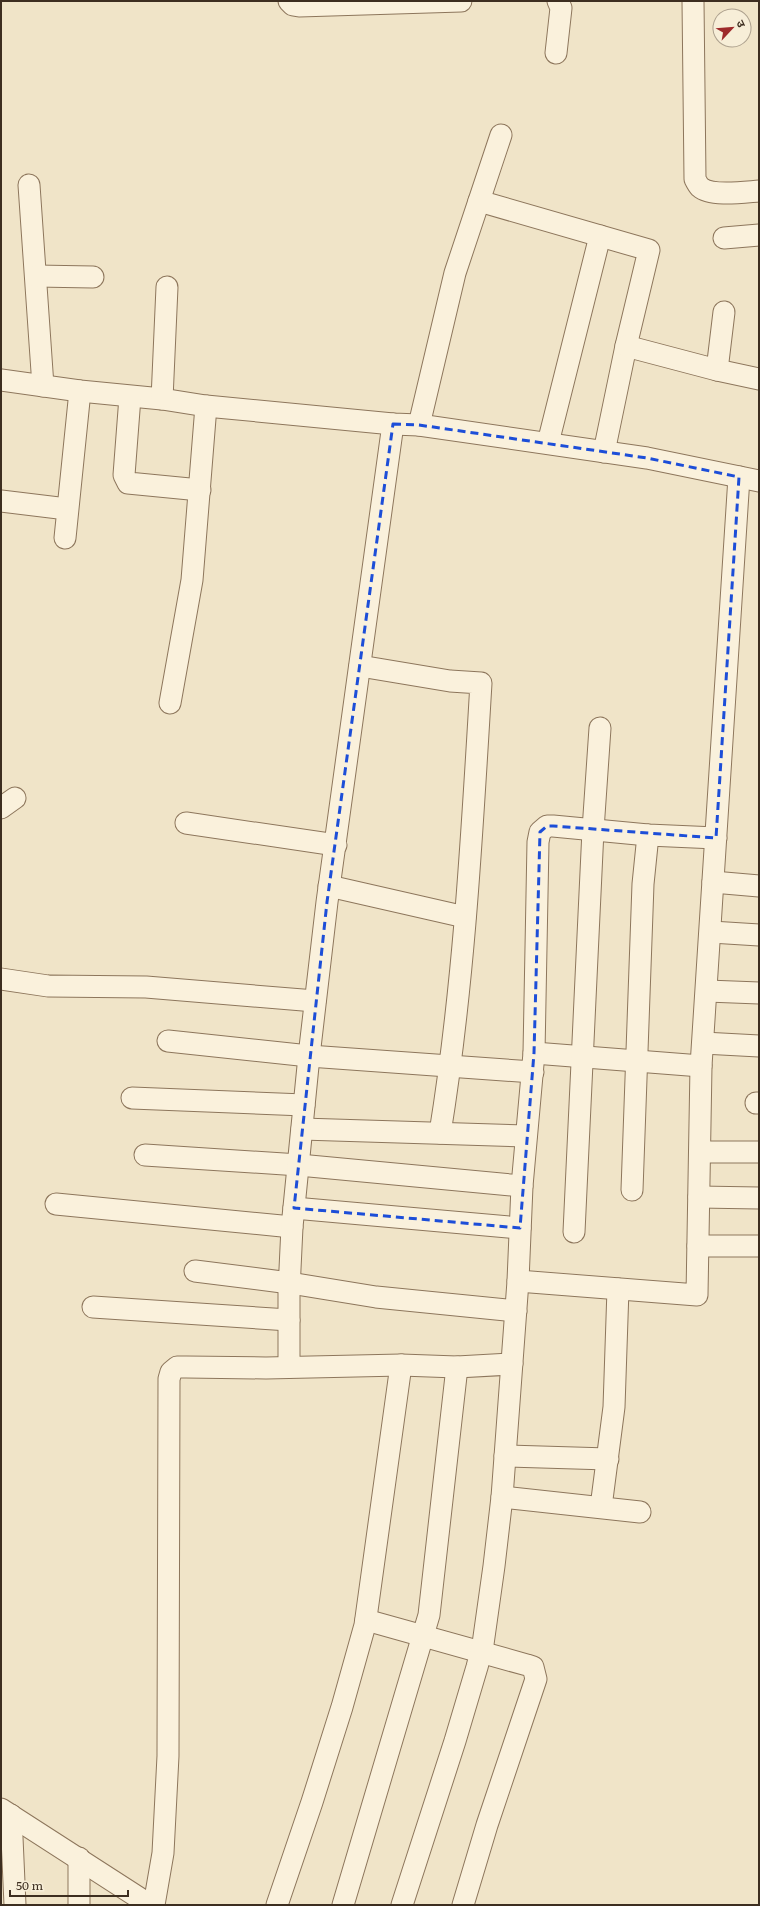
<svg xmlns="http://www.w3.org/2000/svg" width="760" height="1906" font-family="Literata,'Noto Sans Devanagari',serif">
	<rect width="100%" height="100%" fill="#f0e4c8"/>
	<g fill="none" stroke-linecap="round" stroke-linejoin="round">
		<g stroke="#8d765c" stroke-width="23">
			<g id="minor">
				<polyline points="289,1 293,5 299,6 461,1"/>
				<path d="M693 1 695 179C696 181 698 185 700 187 711 197 745 192 759 191"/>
				<polyline points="556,53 561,8 558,1"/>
				<polyline points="29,185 43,386"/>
				<polyline points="479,201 649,250 626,346 604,452"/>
				<polyline points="724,238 759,235"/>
				<polyline points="36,276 93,277"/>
				<polyline points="626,346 717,370 759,379"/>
				<polyline points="717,370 724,312"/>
				<polyline points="1,380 80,391 162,399 206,406 393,424 419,425 647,458 759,481"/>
				<polyline points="130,397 124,475 128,483 200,490"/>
				<polyline points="162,399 167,287"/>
				<polyline points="419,425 455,273 501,135"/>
				<polyline points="548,443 600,236"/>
				<polyline points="1,501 67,509"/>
				<polyline points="65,538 80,391"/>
				<path d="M360 666 450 681 481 683C472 833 464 985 440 1133"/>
				<polyline points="170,703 192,580 206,406"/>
				<polyline points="1,808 15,798"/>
				<polyline points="186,823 336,845"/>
				<polyline points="713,882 759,886"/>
				<polyline points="329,886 465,917"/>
				<polyline points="711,932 759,935"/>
				<polyline points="1,979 48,986 146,987 315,1001"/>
				<polyline points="707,991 759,993"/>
				<polyline points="168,1041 309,1056 533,1072"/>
				<polyline points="703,1043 759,1046"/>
				<polyline points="534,1053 701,1066"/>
				<polyline points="132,1098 304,1105"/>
				<polyline points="756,1103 759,1103"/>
				<polyline points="302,1129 526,1136"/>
				<polyline points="700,1152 759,1152"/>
				<polyline points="145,1155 299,1165 522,1186"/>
				<polyline points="632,1190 643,884 648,835"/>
				<polyline points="699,1197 759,1198"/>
				<polyline points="56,1204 292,1227"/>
				<polyline points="294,1208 520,1228"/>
				<polyline points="574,1232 593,830 600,728"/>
				<polyline points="698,1246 759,1246"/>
				<polyline points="195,1271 290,1283 376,1297 516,1311"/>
				<polyline points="518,1281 697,1295 701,1066 739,477"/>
				<polyline points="93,1307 289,1320"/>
				<polyline points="289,1367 289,1290 292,1227 309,1056 327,902 393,424"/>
				<polyline points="505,1456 608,1459"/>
				<polyline points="502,1497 640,1512"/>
				<polyline points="601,1507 614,1407 618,1289"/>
				<polyline points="366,1620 527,1665 533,1667 536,1679 487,1825 463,1905"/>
				<polyline points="1,1809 150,1905"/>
				<polyline points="11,1815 15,1905"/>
				<polyline points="79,1858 79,1905"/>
				<polyline points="154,1905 163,1853 168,1756 169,1379 171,1372 177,1367 186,1367 266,1368 401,1365 457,1367 512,1364"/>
				<polyline points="277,1905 312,1802 342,1707 365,1625 401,1365"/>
				<polyline points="343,1905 429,1615 457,1367"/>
				<polyline points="402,1905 455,1741 477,1667 483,1644 494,1566 502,1497 518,1281 522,1186 534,1053 538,842 540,832 547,826 553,826 648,835 716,838"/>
			</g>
		</g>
		<use href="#minor" stroke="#faf1dc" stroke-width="21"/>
	</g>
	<path fill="none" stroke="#1d4ed8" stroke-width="3" stroke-dasharray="8 5" stroke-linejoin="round" d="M393 424 419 425 647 458 739 477 716 838 553 826H547L540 832 534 1053 520 1228 294 1208 327 902Z"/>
	<rect width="760" height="1906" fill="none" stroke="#3d2e20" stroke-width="4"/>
	<g transform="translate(732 28) rotate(64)"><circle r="19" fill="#f7eed8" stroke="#ada18e"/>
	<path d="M0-3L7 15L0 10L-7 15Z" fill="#9e2a2b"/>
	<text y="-6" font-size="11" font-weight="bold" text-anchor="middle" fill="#3d2e20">उ</text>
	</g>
	<path d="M10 1890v6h118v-6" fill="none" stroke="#3d2e20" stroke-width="2"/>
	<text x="16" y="1890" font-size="12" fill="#3d2e20" stroke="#f7eed8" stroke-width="3" paint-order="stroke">50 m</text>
</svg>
